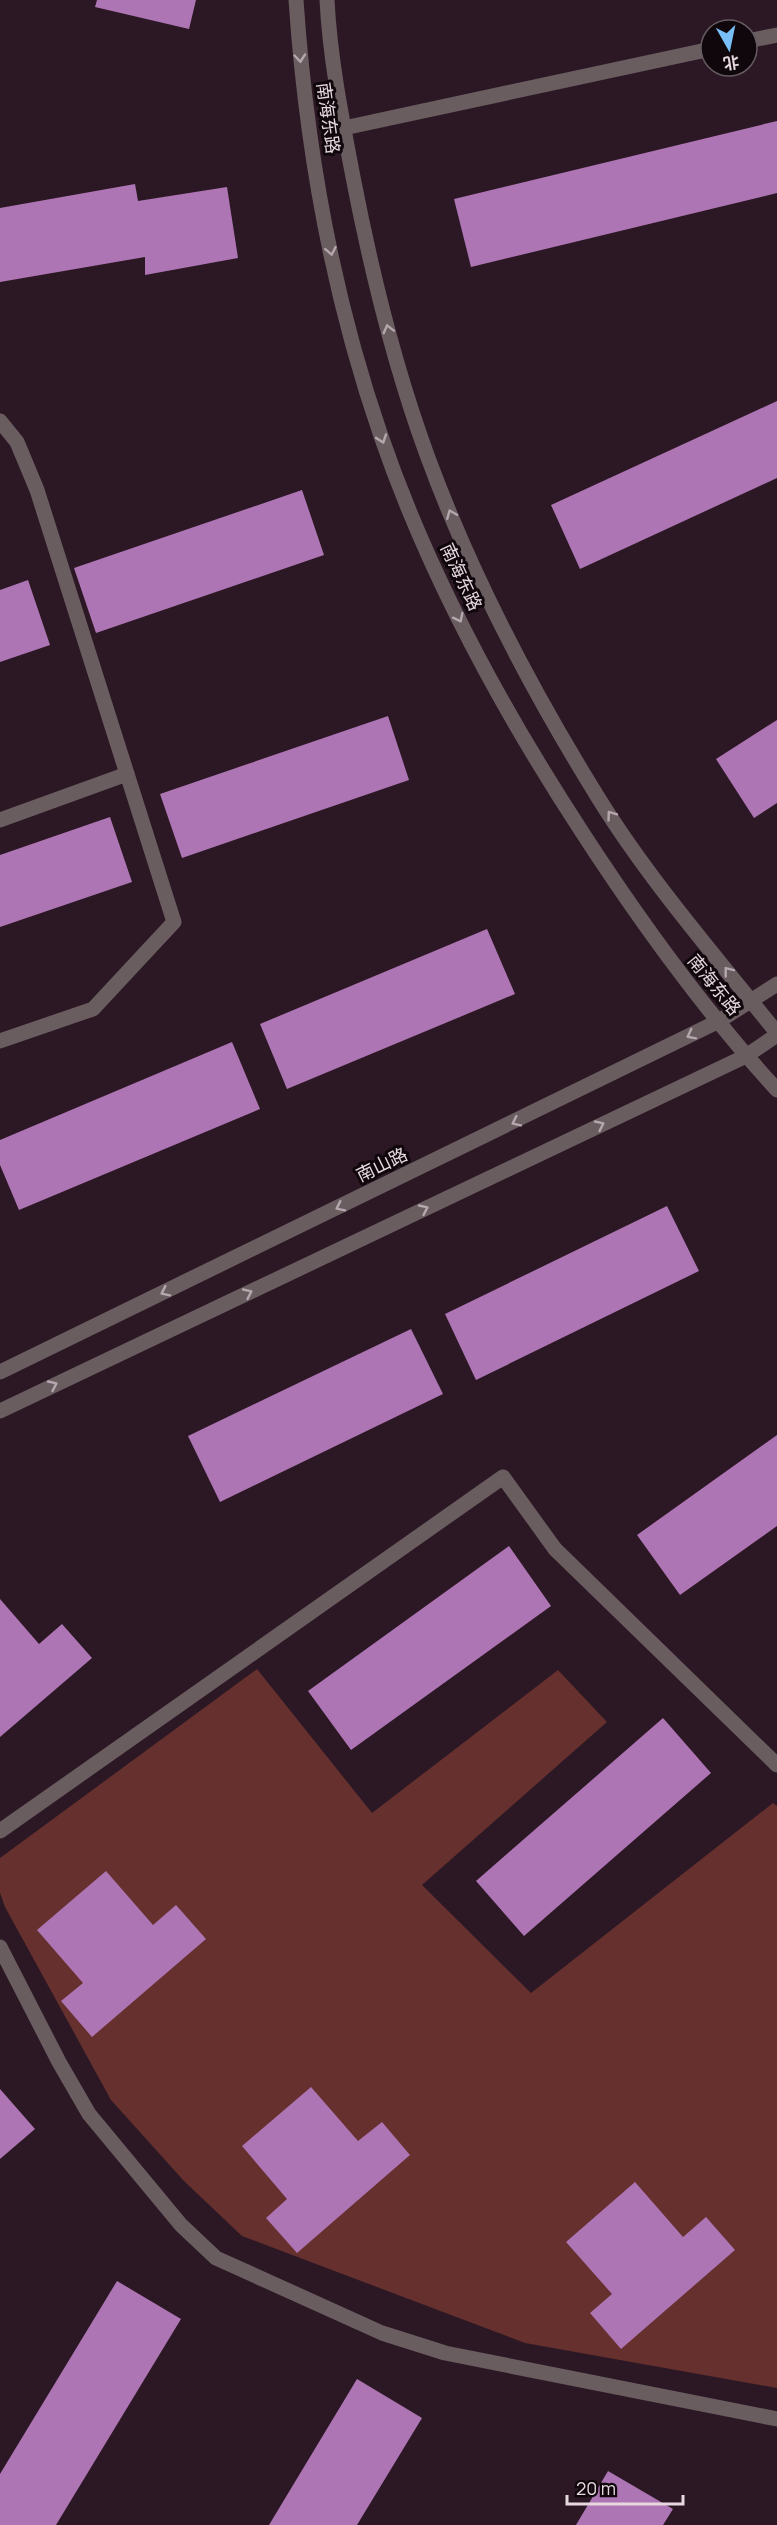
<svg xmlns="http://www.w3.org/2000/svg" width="777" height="2525" font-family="Manrope,'Noto Sans SC',sans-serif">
	<rect width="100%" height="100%" fill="#2c1824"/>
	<polygon fill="#65302e" points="257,1669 372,1813 558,1670 607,1722 422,1885 531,1993 773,1803 777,1806 777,2388 525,2343 242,2236 184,2181 111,2100 5,1907 0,1893 0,1858"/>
	<g fill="#ae75b4">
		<polygon points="97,0 196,0 189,29 95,7"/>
		<polygon points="777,121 777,193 471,267 454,199"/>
		<polygon points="135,184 138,201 227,187 238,258 145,275 145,257 0,282 0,208"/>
		<polygon points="777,401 777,478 580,569 551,505"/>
		<polygon points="302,490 324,555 96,633 74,568"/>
		<polygon points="28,580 50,645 0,662 0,590"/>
		<polygon points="388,716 409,780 182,858 160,794"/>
		<polygon points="777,720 777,803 754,818 716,759"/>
		<polygon points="110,817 132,882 0,927 0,855"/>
		<polygon points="487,929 515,994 287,1089 260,1024"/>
		<polygon points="232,1042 260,1109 19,1210 0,1165 0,1140"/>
		<polygon points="667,1206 699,1271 476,1380 445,1314"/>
		<polygon points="411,1329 443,1394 220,1502 188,1436"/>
		<polygon points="777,1435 777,1526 680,1595 637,1535"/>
		<polygon points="509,1546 551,1606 351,1750 308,1691"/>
		<polygon points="0,1599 39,1644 62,1624 92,1658 0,1737"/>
		<polygon points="663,1718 711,1773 524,1936 476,1881"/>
		<polygon points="106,1871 153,1925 176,1905 206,1939 92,2037 61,2001 83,1983 37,1930"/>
		<polygon points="311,2087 358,2141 382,2122 410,2155 297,2253 266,2218 287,2199 242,2146"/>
		<polygon points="0,2089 35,2129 0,2159"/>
		<polygon points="635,2182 683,2237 706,2217 735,2250 621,2349 590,2313 612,2294 566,2242"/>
		<polygon points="117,2281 181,2319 56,2525 0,2525 0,2474"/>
		<polygon points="357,2379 422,2418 357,2525 269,2525"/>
		<polygon points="608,2471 673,2509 663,2525 576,2525"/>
	</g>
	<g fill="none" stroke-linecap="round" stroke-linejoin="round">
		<g stroke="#6a5d60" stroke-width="15">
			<polyline points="747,41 777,35"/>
			<polyline points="344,128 711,49"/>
			<polyline points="0,421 17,442 37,490 174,922 93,1009 0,1041"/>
			<polyline points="0,820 127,774"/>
			<polyline points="0,1831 503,1477 555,1549 777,1765"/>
			<polyline points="0,1947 59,2062 89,2114 181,2225 216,2258 382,2333 445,2353 777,2419"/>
		</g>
		<g stroke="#6a5d60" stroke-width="15">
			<path d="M296 0C306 147 333 297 381 436 429 576 501 708 582 832 641 923 704 1010 777 1090"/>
			<path d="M327 0C330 59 342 119 353 177 371 270 394 365 427 455 471 575 532 691 599 799 650 881 717 958 777 1033"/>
			<polyline points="0,1372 719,1021 777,984"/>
			<polyline points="0,1411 746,1056 777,1035"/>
		</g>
	</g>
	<defs><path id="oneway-chevron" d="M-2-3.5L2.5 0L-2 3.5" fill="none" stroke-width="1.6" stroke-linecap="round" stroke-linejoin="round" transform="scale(1.5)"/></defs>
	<g stroke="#b5a7ad">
		<use href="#oneway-chevron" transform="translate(300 58) rotate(85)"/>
		<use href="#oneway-chevron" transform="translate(331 251) rotate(79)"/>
		<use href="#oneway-chevron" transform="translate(388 329) rotate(-104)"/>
		<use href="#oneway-chevron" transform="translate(382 439) rotate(71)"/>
		<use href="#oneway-chevron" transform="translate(451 514) rotate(-112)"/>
		<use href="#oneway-chevron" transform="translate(459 618) rotate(63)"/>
		<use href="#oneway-chevron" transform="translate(611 815) rotate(-126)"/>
		<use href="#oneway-chevron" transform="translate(728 971) rotate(-128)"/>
		<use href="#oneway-chevron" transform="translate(691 1035) rotate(153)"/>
		<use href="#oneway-chevron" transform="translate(516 1122) rotate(154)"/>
		<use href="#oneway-chevron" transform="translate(600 1125) rotate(-25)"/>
		<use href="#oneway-chevron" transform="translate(340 1207) rotate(154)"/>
		<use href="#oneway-chevron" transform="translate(424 1209) rotate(-25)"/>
		<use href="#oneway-chevron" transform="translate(165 1292) rotate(154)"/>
		<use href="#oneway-chevron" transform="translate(248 1293) rotate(-25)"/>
		<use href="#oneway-chevron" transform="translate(53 1385) rotate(-25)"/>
	</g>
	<g text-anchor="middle" stroke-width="6" stroke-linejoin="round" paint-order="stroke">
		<g font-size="18" fill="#e7d8e0" stroke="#0f070b">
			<text transform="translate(328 118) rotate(82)" y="6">南海东路</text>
			<text transform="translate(461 577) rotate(65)" y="6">南海东路</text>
			<text transform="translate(714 985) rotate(51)" y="6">南海东路</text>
			<text transform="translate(382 1165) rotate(-26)" y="6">南山路</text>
		</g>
	</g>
	<g transform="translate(729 48) rotate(171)"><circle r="28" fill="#0f070b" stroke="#655b60" stroke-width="1.5"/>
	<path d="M0-4.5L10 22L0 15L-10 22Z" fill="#78bff7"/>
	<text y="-9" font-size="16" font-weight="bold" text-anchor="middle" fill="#e7d8e0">北</text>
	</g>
	<path d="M567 2495v9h116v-9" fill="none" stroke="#e7d8e0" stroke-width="3"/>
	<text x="576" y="2495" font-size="18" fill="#e7d8e0" stroke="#0f070b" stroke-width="4.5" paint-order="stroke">20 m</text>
</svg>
